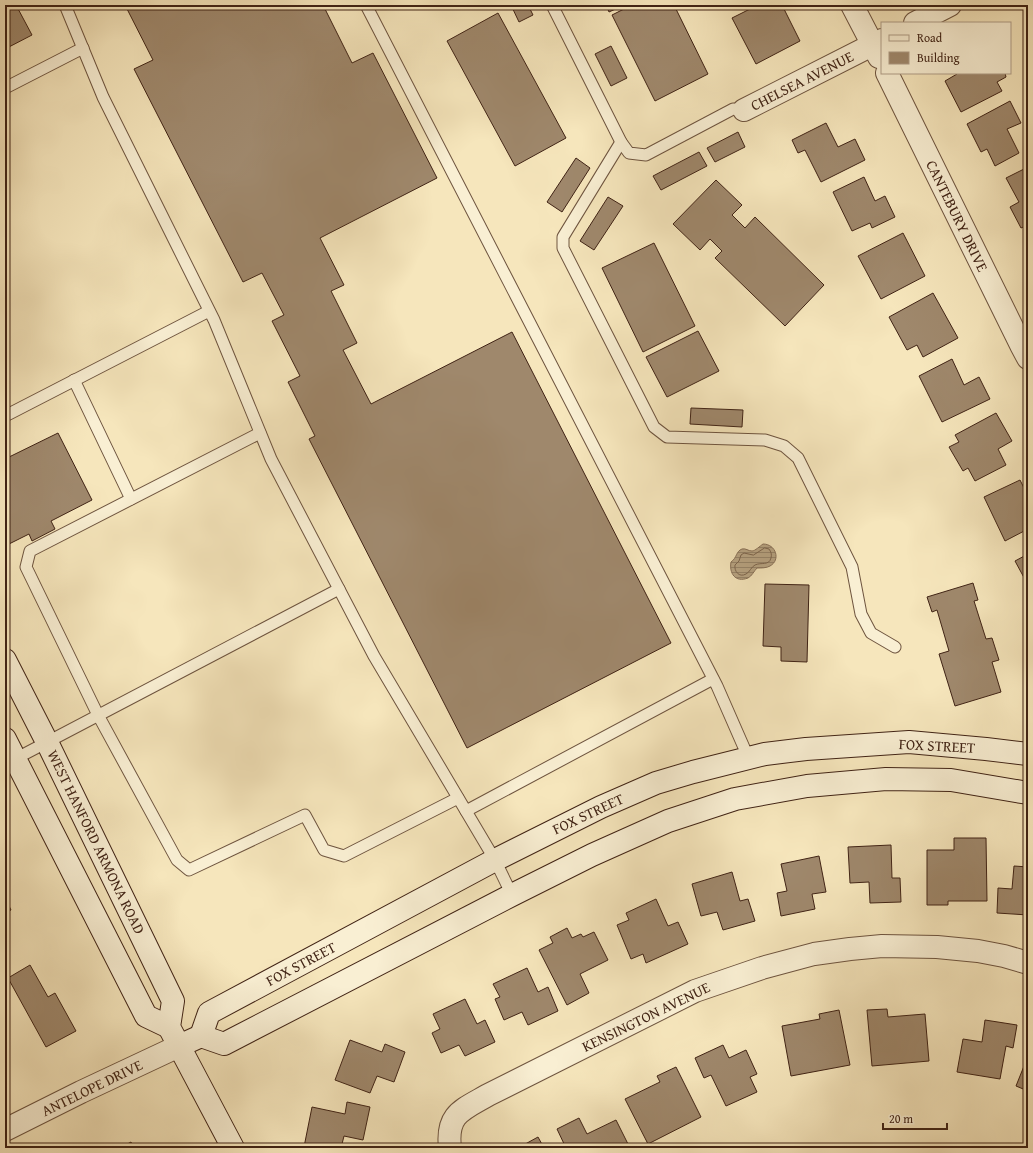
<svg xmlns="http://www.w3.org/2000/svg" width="1033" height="1153" font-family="'Gentium Book Plus',serif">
	<defs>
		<pattern id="water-rules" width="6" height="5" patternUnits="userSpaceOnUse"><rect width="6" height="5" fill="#b8a483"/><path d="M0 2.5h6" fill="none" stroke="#97856a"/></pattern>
	</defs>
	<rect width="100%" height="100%" fill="#f6e6bc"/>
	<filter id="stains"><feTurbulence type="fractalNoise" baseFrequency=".005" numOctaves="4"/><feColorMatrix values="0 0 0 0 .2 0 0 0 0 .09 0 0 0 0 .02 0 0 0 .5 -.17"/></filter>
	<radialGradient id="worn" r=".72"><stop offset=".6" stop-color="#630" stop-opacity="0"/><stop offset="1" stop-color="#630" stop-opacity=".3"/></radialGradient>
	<path fill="url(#water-rules)" stroke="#887057" d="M763 544C776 544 781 560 770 566 767 568 761 568 757 568 754 571 752 576 748 578 735 583 729 573 731 562 737 558 736 551 742 549 746 548 748 551 752 551 755 551 760 546 763 544Z"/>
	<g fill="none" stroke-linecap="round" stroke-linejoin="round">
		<path stroke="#7c644c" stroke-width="1" d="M765 548 769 549C771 552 772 554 771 558 769 566 761 562 755 565 751 567 750 572 746 574 739 578 734 571 735 565L739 561 741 555 744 553 753 555Z"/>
	</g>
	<g fill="#9f886c" stroke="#402315">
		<polygon points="5,5 16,5 32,35 5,49"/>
		<polygon points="125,5 323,5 352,63 373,53 437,178 320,238 344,285 331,291 357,343 343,350 371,404 512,332 671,643 467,748 309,439 315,436 288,382 300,376 272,321 284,315 262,273 243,282 134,69 153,60"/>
		<polygon points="511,5 528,5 533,15 519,22"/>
		<polygon points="606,5 624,5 609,12"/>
		<polygon points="632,5 674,5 708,74 655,101 612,15"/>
		<polygon points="758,5 782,5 800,41 756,64 732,18"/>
		<polygon points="498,13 566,138 515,166 447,41"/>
		<polygon points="611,46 627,78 611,86 595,54"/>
		<polygon points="956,73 1005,73 1006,77 997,82 1002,91 961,112 945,81 957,74"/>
		<polygon points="1010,101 1021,123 1007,129 1019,153 995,166 987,149 981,152 967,124"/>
		<polygon points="826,123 838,147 855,139 865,160 821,182 805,150 798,153 792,140"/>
		<polygon points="738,132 745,147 715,162 707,148"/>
		<polygon points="699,152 707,166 661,190 653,176"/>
		<polygon points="576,158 590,168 562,212 547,202"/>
		<polygon points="1028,167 1028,225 1021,228 1010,207 1019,202 1006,178"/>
		<polygon points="864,177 875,201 885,196 895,217 872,228 870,223 852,231 833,192"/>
		<polygon points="716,180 742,205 732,215 745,228 755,217 824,285 785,326 715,258 722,251 710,239 700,250 673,224"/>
		<polygon points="608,197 623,206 594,250 580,241"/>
		<polygon points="903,233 925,276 881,299 858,256"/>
		<polygon points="654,243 695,326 643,352 602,268"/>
		<polygon points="933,293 958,338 923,357 917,345 907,350 889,317"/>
		<polygon points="698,331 719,371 667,397 646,357"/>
		<polygon points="952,359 964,385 979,377 990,399 942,422 919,376"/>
		<polygon points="691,408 743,410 742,427 690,424"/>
		<polygon points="996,413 1012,441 998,449 1006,465 975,481 968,468 963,471 949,447 959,442 955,435"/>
		<polygon points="58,433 92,500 51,521 55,529 32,541 29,534 5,546 5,459"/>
		<polygon points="1020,480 1028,496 1028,529 1005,541 984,497"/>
		<polygon points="1028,554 1028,585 1015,561"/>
		<polygon points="973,583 978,600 974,601 986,639 992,638 999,660 992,662 1001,692 955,706 939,654 949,651 937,610 932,612 927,597"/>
		<polygon points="765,584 809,585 807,662 781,661 781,647 763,646"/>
		<polygon points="954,838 986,838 987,901 948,901 948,905 927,905 927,850 954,850"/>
		<polygon points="891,845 892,878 900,878 901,902 870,903 869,882 850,883 848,847"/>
		<polygon points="819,856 826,892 812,894 815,909 781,916 777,893 787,891 781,864"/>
		<polygon points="1014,866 1028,867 1028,915 997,913 998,888 1012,889"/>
		<polygon points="732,872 740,901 748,899 755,921 723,930 717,912 701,916 692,884"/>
		<polygon points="5,898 11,910 5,913"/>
		<polygon points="656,899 668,926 678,922 688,944 646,963 643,954 631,959 617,925 629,920 626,913"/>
		<polygon points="567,928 572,938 581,934 583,937 594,932 608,960 580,974 589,993 567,1005 539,950 553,943 550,937"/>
		<polygon points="30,965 48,997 55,993 76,1031 46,1047 8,978"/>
		<polygon points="527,968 538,992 548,987 558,1011 528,1025 522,1012 504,1020 495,999 500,997 493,984"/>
		<polygon points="465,999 477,1024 485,1020 495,1042 465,1056 459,1045 441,1053 432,1033 440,1029 433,1014"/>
		<polygon points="887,1009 888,1017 925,1014 929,1061 872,1066 867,1010"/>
		<polygon points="839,1010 850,1065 791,1076 782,1026 820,1019 819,1014"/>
		<polygon points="985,1020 1017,1025 1013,1048 1006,1046 1000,1079 957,1072 963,1039 982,1042"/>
		<polygon points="350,1040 382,1052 385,1044 405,1052 394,1082 377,1076 370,1093 335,1080"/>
		<polygon points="723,1045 729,1058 746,1050 757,1074 750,1077 757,1092 726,1106 711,1075 704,1078 695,1058"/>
		<polygon points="1028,1056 1028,1091 1016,1086"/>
		<polygon points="676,1067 701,1117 648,1144 625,1099 660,1082 657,1076"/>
		<polygon points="347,1102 370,1107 363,1140 344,1136 341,1148 304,1147 312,1107 345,1114"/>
		<polygon points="579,1118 587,1134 616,1120 630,1148 566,1148 557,1129"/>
		<polygon points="538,1137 544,1148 518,1148"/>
		<polygon points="131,1142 134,1148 120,1148"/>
	</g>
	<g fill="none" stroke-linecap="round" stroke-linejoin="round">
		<g stroke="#6e543f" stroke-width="13">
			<g id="lane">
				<polyline points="65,5 103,97 214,320 271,459 374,656 495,860 512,895"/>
				<polyline points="366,5 717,686 749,759"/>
				<polyline points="552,5 621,142 629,153 646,155 733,109 744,110"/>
				<polyline points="5,88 83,48"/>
				<polyline points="621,142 563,237 563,248 654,427 667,437 765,440 784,446 798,458 852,567 861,614 871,633 895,647"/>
				<polyline points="74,380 131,499"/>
				<polyline points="5,416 209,311"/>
				<polyline points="260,433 30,551 26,567 98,715 177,860 189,870 305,815 324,850 344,856 458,798"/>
				<polyline points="15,759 339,589"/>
				<polyline points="466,811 713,679"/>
			</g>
		</g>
		<g stroke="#6e543f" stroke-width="24">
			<g id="street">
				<polyline points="852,5 879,57"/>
				<polyline points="915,23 950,5"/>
				<polyline points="887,73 1021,345 1028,358"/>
				<polyline points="744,110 882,40"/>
				<polyline points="5,1130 81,1092 179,1046"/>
				<path d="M450 1148C446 1114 462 1110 488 1095L695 991 762 968 814 954 850 949 882 946 937 947 978 951 1004 956 1028 963"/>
			</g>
		</g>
		<g stroke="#402315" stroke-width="24">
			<g id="secondary">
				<polyline points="5,660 47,742 173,1001 169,1027 233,1148"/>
				<polyline points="5,739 146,1016 169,1027"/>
				<polyline points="201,1036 209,1013 495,860 601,807 656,783 693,772 765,754 806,749 909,742 986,749 1028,754"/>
				<polyline points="179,1046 201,1036 224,1044 512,895 592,855 668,821 735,799 807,786 886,779 951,780 1028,793"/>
			</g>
		</g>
		<use href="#lane" stroke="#f9efd3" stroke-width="11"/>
		<use href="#street" stroke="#f9efd3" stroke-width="22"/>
		<use href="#secondary" stroke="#f9efd3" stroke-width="22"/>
	</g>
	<g text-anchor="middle" stroke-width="3" stroke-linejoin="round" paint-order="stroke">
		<g font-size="15" fill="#402315" stroke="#f9efd3">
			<text transform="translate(802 81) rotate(-27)" y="5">CHELSEA AVENUE</text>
			<text transform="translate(957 216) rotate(64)" y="5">CANTEBURY DRIVE</text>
			<text transform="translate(937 746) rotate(3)" y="5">FOX STREET</text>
			<text transform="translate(588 814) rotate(-25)" y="5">FOX STREET</text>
			<text transform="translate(96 842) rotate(64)" y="5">WEST HANFORD ARMONA ROAD</text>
			<text transform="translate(301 964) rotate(-28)" y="5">FOX STREET</text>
			<text transform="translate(646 1017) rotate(-26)" y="5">KENSINGTON AVENUE</text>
			<text transform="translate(92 1088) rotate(-26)" y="5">ANTELOPE DRIVE</text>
		</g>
	</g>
	<rect width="1033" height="1153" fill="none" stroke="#f6e6bc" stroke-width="20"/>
	<rect x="6" y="6" width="1021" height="1141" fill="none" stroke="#402315" stroke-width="2"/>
	<rect x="10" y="10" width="1013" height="1133" fill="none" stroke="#402315"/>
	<rect x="881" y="22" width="130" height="52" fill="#f9efd3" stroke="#af9d87"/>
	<rect x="889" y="35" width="20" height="6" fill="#f9efd3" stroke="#af9d87"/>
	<text x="917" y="42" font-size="12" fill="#402315">Road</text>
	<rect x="889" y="52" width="20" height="12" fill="#9f886c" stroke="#af9d87"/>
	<text x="917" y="62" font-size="12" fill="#402315">Building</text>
	<path d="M883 1123v6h64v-6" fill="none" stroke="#402315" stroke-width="2"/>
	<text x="889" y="1123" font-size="12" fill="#402315" stroke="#f9efd3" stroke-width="3" paint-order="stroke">20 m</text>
	<rect width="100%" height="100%" filter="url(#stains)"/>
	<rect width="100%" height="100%" fill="url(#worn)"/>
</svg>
